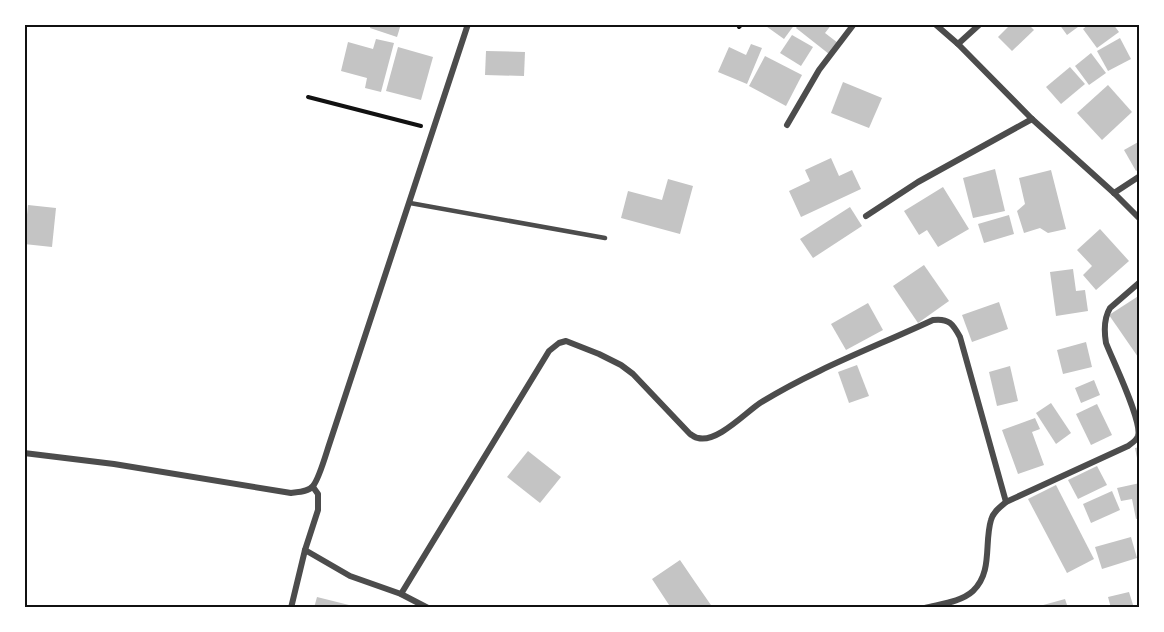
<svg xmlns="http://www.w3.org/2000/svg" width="1164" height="632" font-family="'Nunito Sans',sans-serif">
	<rect width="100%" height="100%" fill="#fff"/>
	<g fill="#c4c4c4">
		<polygon points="371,24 401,24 397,37 370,28"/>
		<polygon points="763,24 795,24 784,39"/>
		<polygon points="799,24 832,24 825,33 838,43 829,54 796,28"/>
		<polygon points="1011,24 1028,24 1034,30 1012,51 998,37"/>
		<polygon points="1059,24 1082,24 1067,35"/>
		<polygon points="1089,24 1113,24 1119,32 1097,48 1083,29"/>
		<polygon points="792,35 813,47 801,66 780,53"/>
		<polygon points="1120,38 1131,59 1108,71 1097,51"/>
		<polygon points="376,39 394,43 381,92 365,88 367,78 341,71 348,42 373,49"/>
		<polygon points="751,44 762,48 747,84 718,72 729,47 746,55"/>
		<polygon points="398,47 433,57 421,100 386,91"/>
		<polygon points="486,51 525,52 524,76 485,75"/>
		<polygon points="1091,53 1106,73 1089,85 1075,66"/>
		<polygon points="765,56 802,75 786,106 749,86"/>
		<polygon points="1070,67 1085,84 1061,104 1046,87"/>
		<polygon points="843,82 882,98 869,128 831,113"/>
		<polygon points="1108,85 1132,112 1102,140 1077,113"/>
		<polygon points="1140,141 1140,169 1136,171 1124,150"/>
		<polygon points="831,158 839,176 852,170 861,189 801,217 789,191 810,181 805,170"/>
		<polygon points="995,169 1005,211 973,218 963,178"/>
		<polygon points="1051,170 1066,229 1048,233 1040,228 1024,233 1017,211 1025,204 1019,178"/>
		<polygon points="668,179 693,186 680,234 621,218 628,191 662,200"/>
		<polygon points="943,187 969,229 938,247 927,230 919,235 904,211"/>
		<polygon points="28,205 56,208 52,247 24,244"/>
		<polygon points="850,207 862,226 813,258 800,239"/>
		<polygon points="1009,215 1014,234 984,243 978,224"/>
		<polygon points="1100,229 1129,261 1096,290 1083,275 1092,266 1077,250"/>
		<polygon points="924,265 949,301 918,323 893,286"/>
		<polygon points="1073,269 1076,291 1085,290 1088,311 1056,316 1050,272"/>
		<polygon points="1140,295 1140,356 1138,357 1109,315"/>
		<polygon points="999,302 1008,329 972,342 962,315"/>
		<polygon points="868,303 883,330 846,350 831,324"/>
		<polygon points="1086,342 1092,367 1063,374 1057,350"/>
		<polygon points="857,365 869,396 849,403 838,372"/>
		<polygon points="1010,366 1018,401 997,406 989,372"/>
		<polygon points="1094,380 1100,395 1081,403 1075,388"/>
		<polygon points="1051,403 1071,433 1056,444 1036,413"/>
		<polygon points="1097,404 1112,435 1091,445 1076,414"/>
		<polygon points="1035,418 1040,429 1032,432 1044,465 1018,474 1002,430"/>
		<polygon points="1140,447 1140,468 1139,468 1135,448"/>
		<polygon points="528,451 561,477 540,503 507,477"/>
		<polygon points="1097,466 1107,485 1078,499 1068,480"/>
		<polygon points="1140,483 1140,518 1136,519 1132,499 1121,501 1117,488"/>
		<polygon points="1056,485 1094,559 1067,573 1028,499"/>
		<polygon points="1112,491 1120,510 1091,523 1083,504"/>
		<polygon points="1131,537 1137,558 1102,569 1095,547"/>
		<polygon points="680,560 695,582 713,608 671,608 652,579"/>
		<polygon points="1129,592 1134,608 1111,608 1108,597"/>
		<polygon points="317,597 357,607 357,608 314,608"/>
		<polygon points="1065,599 1068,608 1036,608 1036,607"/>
	</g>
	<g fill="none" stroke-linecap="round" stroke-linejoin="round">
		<g stroke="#111" stroke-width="4">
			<polyline points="739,27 742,24"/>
			<polyline points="308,97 421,126"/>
		</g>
		<polyline stroke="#4c4c4c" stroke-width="4.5" points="410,203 605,238"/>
		<g stroke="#4c4c4c" stroke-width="6">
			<polyline points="935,24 958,44 1032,119 1114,193 1140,219"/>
			<polyline points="958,44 980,24"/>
			<polyline points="787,125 819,70 854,24"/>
			<polyline points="1114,193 1140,176"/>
			<polyline points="866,216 918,182 1032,119"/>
			<path d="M24 453 114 464 291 493C299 492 308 492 313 486 319 479 326 454 329 445L468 24"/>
			<polyline points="305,550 350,576 401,594 428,608"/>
			<path d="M401 594 549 351 559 343 566 341 599 354 621 365 633 374 690 434C692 435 695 438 698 438 717 443 745 413 760 403 815 369 875 347 933 320 949 318 953 324 960 337L1006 502"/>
			<polyline points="291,608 305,550 318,510 318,494 313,487"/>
			<path d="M925 608C940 604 961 602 973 591 993 572 984 543 991 520 993 512 1000 507 1006 502L1128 446C1132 443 1136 441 1138 436 1143 422 1112 359 1106 343 1104 331 1104 318 1110 308L1140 282"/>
		</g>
	</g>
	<rect width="1164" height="632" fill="none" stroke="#ffffff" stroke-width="51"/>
	<rect x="26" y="26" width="1112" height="580" fill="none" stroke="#111" stroke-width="2"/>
</svg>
